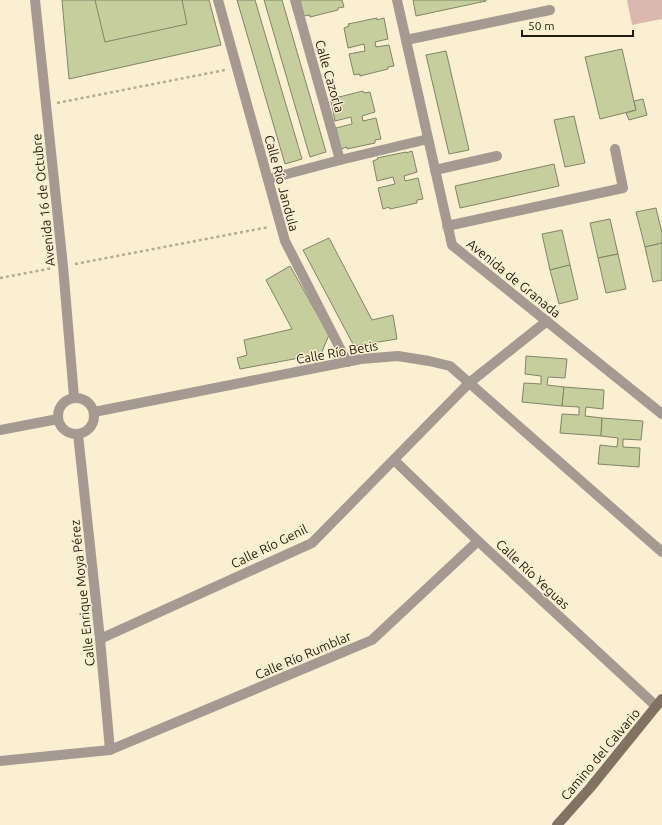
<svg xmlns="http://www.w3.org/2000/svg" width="662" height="825" font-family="Ubuntu,sans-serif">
	<rect width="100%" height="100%" fill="#fbefd1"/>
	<polygon fill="#dbb8ae" points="627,0 662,0 662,19 632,25"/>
	<g fill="#c7ce9d" stroke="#808468">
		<polygon points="62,0 209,0 221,45 69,79"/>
		<polygon points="95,0 182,0 187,24 105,42"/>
		<polygon points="237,0 255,0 302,159 285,164"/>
		<polygon points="264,0 282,0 326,152 310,157"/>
		<polygon points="300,0 342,0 344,7 338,8 338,10 310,17 310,15 304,16"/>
		<polygon points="413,0 486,0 486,1 416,16"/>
		<polygon points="377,18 377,20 384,18 388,39 375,42 376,47 389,45 394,66 388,67 388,69 360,76 360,74 354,75 349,54 365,51 364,44 348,48 344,28 349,26 348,24"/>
		<polygon points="622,49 636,110 600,119 585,57"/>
		<polygon points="446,51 469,150 449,154 426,55"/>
		<polygon points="363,91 364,93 370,92 375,112 362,116 363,121 376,118 381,139 375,140 375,143 347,149 347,147 341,149 336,128 352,124 351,117 335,121 331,101 336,99 335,98"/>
		<polygon points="643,99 647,115 629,120 626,113 636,110 634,101"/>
		<polygon points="574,116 585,163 565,167 554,120"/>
		<polygon points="412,151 417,172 404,176 405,181 418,178 423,199 417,200 417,203 390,209 389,207 383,209 378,188 395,184 393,177 377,181 373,161 378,159 377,158 406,152 406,153"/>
		<polygon points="554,164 559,186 460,208 455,186"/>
		<polygon points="656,208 662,233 662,243 645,247 636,212"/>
		<polygon points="610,219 618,254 598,258 590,223"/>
		<polygon points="562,230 570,265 550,270 542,234"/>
		<polygon points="329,238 372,320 393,315 397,339 354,346 303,250"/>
		<polygon points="662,243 662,280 653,282 645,247"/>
		<polygon points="618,254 626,289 606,293 598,258"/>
		<polygon points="570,265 578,299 559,304 550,270"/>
		<polygon points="290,266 329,335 321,354 240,369 237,358 247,355 244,340 292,329 266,280"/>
		<polygon points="526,356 567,359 565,378 548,377 547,385 564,387 562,406 522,402 524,383 541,384 541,376 525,374"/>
		<polygon points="564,387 604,390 603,409 586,407 585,416 602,418 601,436 560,433 562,414 579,415 579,407 562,406"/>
		<polygon points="602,418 643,421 641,440 623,439 623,447 640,448 639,467 598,464 600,445 617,447 618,438 601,436"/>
	</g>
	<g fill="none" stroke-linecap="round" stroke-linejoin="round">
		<g stroke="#b4ab93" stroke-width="2.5" stroke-dasharray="3 3" stroke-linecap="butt">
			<polyline points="57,103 225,70"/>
			<polyline points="75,264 269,227"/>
			<polyline points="0,278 53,268"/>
		</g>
		<g stroke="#a59a91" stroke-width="10">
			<polyline points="35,0 63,266 74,397"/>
			<polyline points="218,0 285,241 347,362"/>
			<polyline points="295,0 340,160"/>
			<polyline points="397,0 452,245 662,414"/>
			<polyline points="406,40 550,10"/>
			<polyline points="435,170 497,156"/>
			<polyline points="268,179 340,160 428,139"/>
			<polyline points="447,226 623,188 615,149"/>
			<circle cx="76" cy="416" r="18"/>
			<polyline points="94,412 361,359 398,356 429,361 450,366 662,552"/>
			<polyline points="0,430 58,419"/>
			<polyline points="78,434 100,639 110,750"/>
			<polyline points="394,460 478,541 656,706"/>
			<polyline points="100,639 312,543 469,383 547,321"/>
			<polyline points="0,761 110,750 372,640 478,541"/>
		</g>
		<polyline stroke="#817264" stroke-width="10" points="557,825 590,788 662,699"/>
	</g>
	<g text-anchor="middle" stroke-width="3" stroke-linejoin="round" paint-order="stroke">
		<g font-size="13" fill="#201b10" stroke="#fbefd1">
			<text transform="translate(330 76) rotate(74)" y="5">Calle Cazorla</text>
			<text transform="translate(282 183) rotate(75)" y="5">Calle Río Jandula</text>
			<text transform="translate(43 200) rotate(-96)" y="5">Avenida 16 de Octubre</text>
			<text transform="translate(514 278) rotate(39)" y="5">Avenida de Granada</text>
			<text transform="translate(337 352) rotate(-10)" y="5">Calle Río Betis</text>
			<text transform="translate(269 546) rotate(-26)" y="5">Calle Río Genil</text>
			<text transform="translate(533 574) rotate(43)" y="5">Calle Río Yeguas</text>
			<text transform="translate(82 593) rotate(-96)" y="5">Calle Enrique Moya Pérez</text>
			<text transform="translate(303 655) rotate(-23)" y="5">Calle Río Rumblar</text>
			<text transform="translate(600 754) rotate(-50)" y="5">Camino del Calvario</text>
		</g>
	</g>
	<path d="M522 30v6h111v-6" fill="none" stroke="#201b10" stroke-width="2"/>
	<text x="528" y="30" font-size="12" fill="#201b10" stroke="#fbefd1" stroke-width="3" paint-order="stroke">50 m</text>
</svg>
